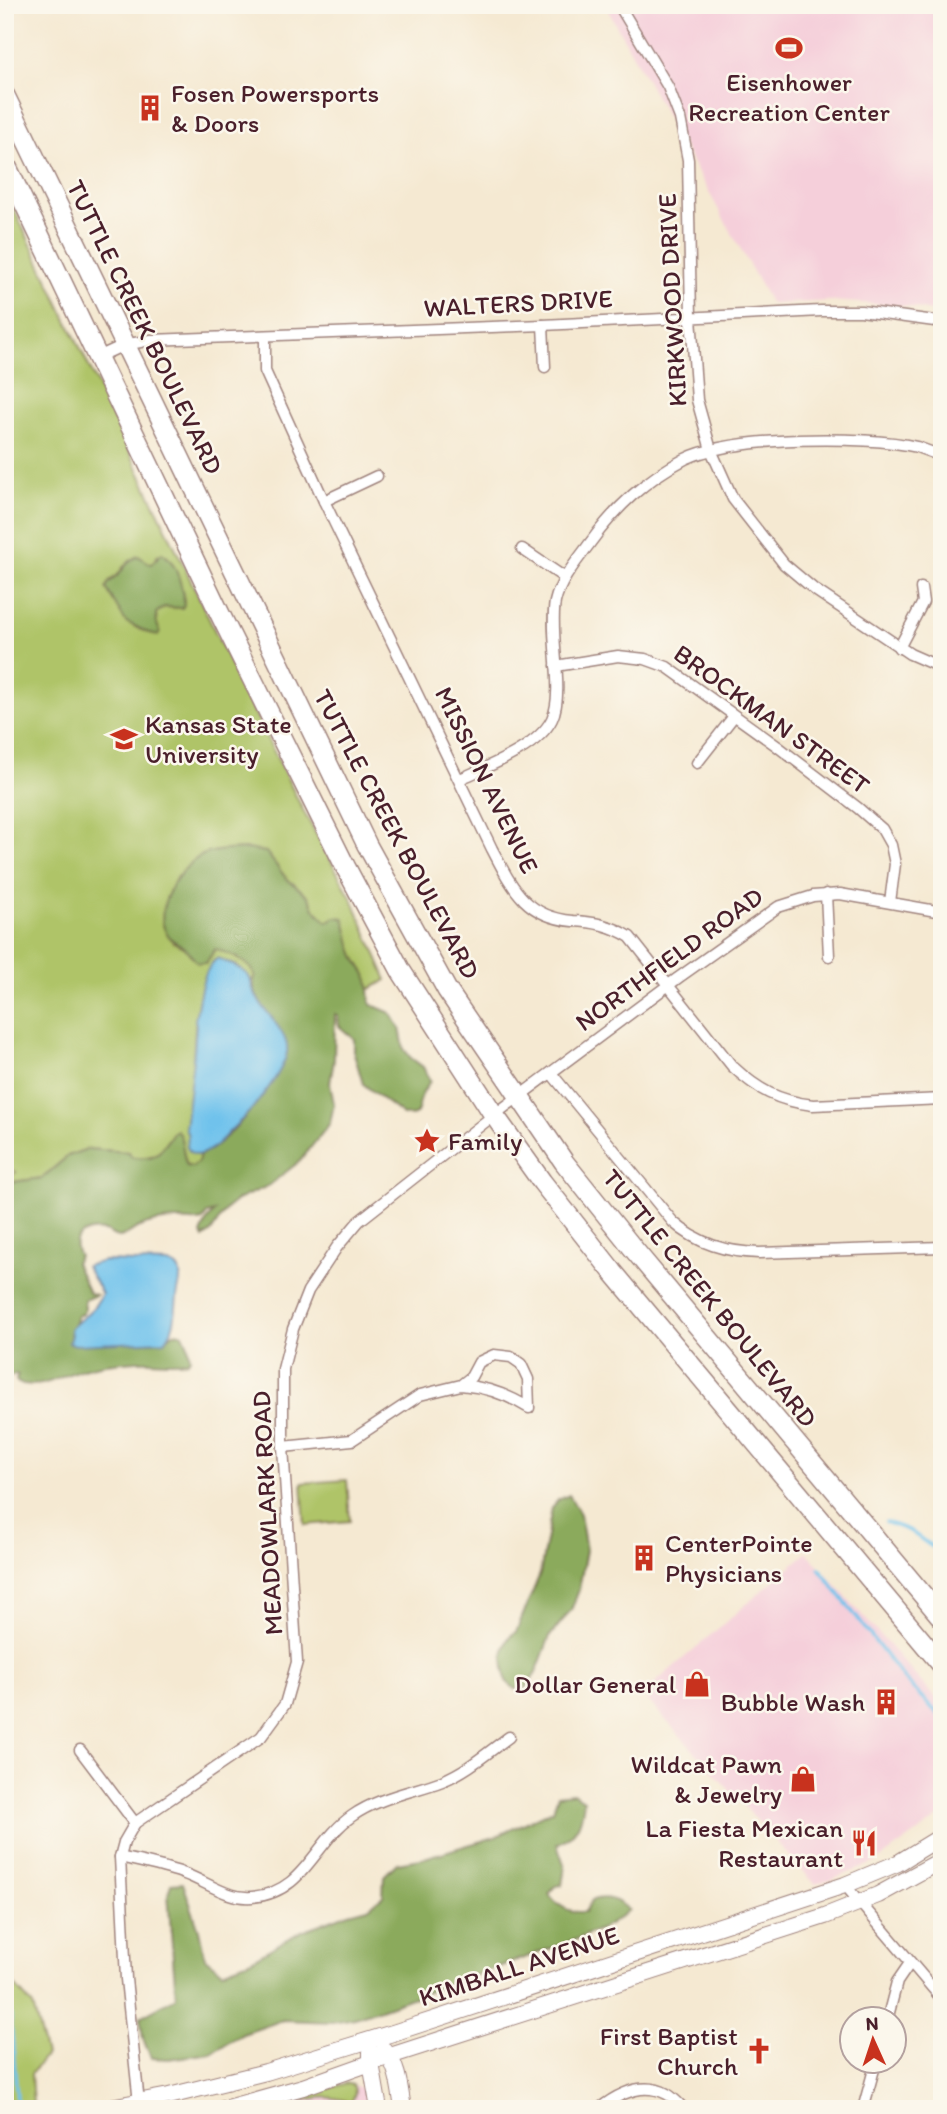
<svg xmlns="http://www.w3.org/2000/svg" width="947" height="2114" font-family="Itim,sans-serif">
	<rect width="100%" height="100%" fill="#fbf7ec"/>
	<filter id="ink" filterUnits="userSpaceOnUse"><feTurbulence type="fractalNoise" baseFrequency=".0143" numOctaves="2"/><feDisplacementMap in="SourceGraphic" scale="14" xChannelSelector="R" yChannelSelector="G"/><feConvolveMatrix kernelMatrix="1 2 1 2 8 2 1 2 1" color-interpolation-filters="sRGB"/></filter>
	<filter id="wash" filterUnits="userSpaceOnUse"><feTurbulence type="fractalNoise" baseFrequency=".00686" numOctaves="4" result="noise"/><feDisplacementMap in="SourceGraphic" scale="28" xChannelSelector="R" yChannelSelector="G"/><feGaussianBlur stdDeviation="1.57" result="paint"/><feColorMatrix in="noise" values="0 0 0 0 0 0 0 0 0 0 0 0 0 0 0 0 0 1.4 0 .05"/><feComposite in="paint" operator="in"/></filter>
	<g filter="url(#wash)">
		<rect width="100%" height="100%" fill="#f5e9d2"/>
		<g fill="#f5cfda">
			<polygon points="605,5 942,5 942,313 905,306 831,301 771,304"/>
			<polygon points="807,1552 942,1706 942,1815 876,1862 831,1880 815,1884 642,1694"/>
			<polygon points="346,2083 359,2087 365,2090 371,2102 371,2109 254,2109"/>
		</g>
		<g fill="#afc468" stroke="#7c724a" stroke-width="2" fill-rule="evenodd">
			<path d="M5 190 241 686 306 816 352 899 387 980 368 990C369 976 364 973 358 962 353 954 347 936 347 927L327 923 315 910 308 896 286 878 275 864 247 849 218 851 202 855 176 878 167 898 162 922 173 942 185 948 194 959 206 963 215 949C230 954 249 960 255 976L252 981 237 966 224 962 221 959 214 960C195 992 195 1029 193 1064 193 1080 188 1096 189 1113 189 1126 195 1142 197 1155H200L198 1162 193 1167 187 1166 181 1145 173 1132C161 1153 157 1159 132 1157L128 1152 87 1149 68 1156 42 1178 5 1183V1175L11 1176 16 1172 5 1168ZM158 555 176 571 184 600 182 608 164 607 156 613 158 635C138 631 127 625 118 607 112 595 109 596 109 581L118 575 124 566 138 556 151 565Z"/>
			<polygon points="347,1480 350,1521 305,1525 302,1483"/>
			<polygon points="5,1840 14,1985 33,2006 46,2055 31,2074 33,2104 5,2105"/>
			<path d="M346 2083 353 2085C357 2092 354 2096 351 2103 324 2090 293 2104 266 2108Z"/>
		</g>
		<g fill="#8baa5c" stroke="#6a6444" stroke-width="2">
			<path d="M162 553C177 561 183 589 184 605L182 608 164 607 156 613V621L160 632 158 635 149 633 126 622 106 588C109 580 114 580 119 574 128 564 125 563 138 556L151 564Z"/>
			<path d="M247 849 266 852 286 878 308 896 315 910 327 922 335 917 344 918C349 932 350 949 358 962 361 968 365 971 367 977 371 987 367 994 372 1005L391 1013 400 1028 404 1049 411 1058 423 1067 430 1081C427 1086 423 1092 421 1097 417 1109 421 1119 403 1115L363 1084 354 1053V1039L339 1026 338 1016 335 1014 334 1060 330 1083 334 1104 330 1123 300 1161 268 1186 237 1200 226 1209 211 1232 203 1238 201 1234 207 1220 214 1212 207 1214 203 1220C193 1223 186 1220 176 1220 165 1220 149 1223 139 1227 132 1230 127 1236 119 1237 112 1237 111 1232 104 1231 86 1229 68 1236 79 1256L75 1263 89 1293 96 1295 84 1300 85 1309 82 1314 77 1316 74 1325 70 1329 71 1335 69 1342 71 1344 165 1341C170 1335 174 1330 183 1334L188 1345 190 1358 187 1361C171 1364 155 1360 138 1361 124 1362 109 1363 95 1366 66 1370 49 1391 18 1383L16 1380 18 1375 16 1374 5 1379V1183L42 1178 68 1156 87 1149 128 1152 132 1157C166 1160 157 1149 176 1130 184 1137 182 1155 187 1166L193 1167 198 1162 200 1155C225 1146 276 1084 284 1058 286 1053 285 1043 283 1037 277 1019 246 996 255 976 249 960 230 954 215 949L206 963H198C192 958 189 951 183 947 177 942 172 942 167 934 151 910 180 864 205 854 218 849 234 850 247 849Z"/>
			<path d="M569 1495 580 1514 586 1550 579 1590 571 1610 550 1636 536 1673 525 1689H515L506 1681C503 1664 499 1641 516 1632L540 1574 552 1508 558 1500Z"/>
			<path d="M573 1793 584 1800C582 1822 578 1834 557 1844L565 1867 562 1885 556 1886 549 1894C558 1907 569 1913 585 1912L592 1900C607 1896 617 1899 629 1910L609 1925 577 1939 355 2018 332 2022 283 2020 243 2034 211 2053 169 2059 151 2058 143 2039 140 2017 176 1997 168 1894 171 1884 183 1883 199 1930 205 1958 222 1971 249 1961 302 1931 349 1913 368 1908 383 1896 384 1876 397 1863 421 1859 495 1837 553 1810 558 1795Z"/>
		</g>
		<g fill="#70c2ec" stroke="#5d708c" stroke-width="2">
			<path d="M218 958C227 963 238 966 246 973 253 980 250 984 254 992 261 1009 290 1033 287 1052 283 1074 251 1112 235 1126 223 1137 214 1152 197 1155L190 1152 187 1147 188 1135 185 1128 194 1051 196 1025 195 1020C199 1001 201 969 218 958Z"/>
			<path d="M104 1261 168 1263C174 1265 179 1267 180 1274 181 1281 178 1289 177 1297 175 1313 176 1328 165 1341L76 1345 69 1343 71 1335 70 1329 94 1307 102 1294 86 1266Z"/>
		</g>
		<g fill="none" stroke-linecap="round" stroke-linejoin="round">
			<g stroke="#70c2ec" stroke-width="3.5">
				<polyline points="9,9 19,5"/>
				<polyline points="886,1522 910,1531 942,1554"/>
				<polyline points="819,1568 903,1678 942,1718"/>
				<polyline points="8,1986 17,2099"/>
			</g>
		</g>
	</g>
	<g filter="url(#ink)">
		<g fill="none" stroke-linecap="round" stroke-linejoin="round">
			<g stroke="#a0847e" stroke-width="13">
				<g id="street">
					<polyline points="619,5 668,87 680,118 688,160 691,317 697,400 711,450 733,499 784,564 815,590 910,654 942,668"/>
					<polyline points="543,325 545,367"/>
					<path d="M265 336V371L324 501 492 849C512 887 525 917 573 921 594 922 611 925 630 937L732 1066C758 1090 778 1101 813 1105L942 1099"/>
					<polyline points="98,357 124,345 151,340 543,325 821,311 861,311 942,322"/>
					<polyline points="324,501 377,476"/>
					<polyline points="522,549 565,578"/>
					<polyline points="899,648 923,602 921,588"/>
					<polyline points="556,666 618,656 645,659 667,667 777,746 858,808 882,829 891,845 895,864 890,902"/>
					<polyline points="697,763 734,716"/>
					<path d="M460 779C488 766 538 748 552 719 565 691 549 635 555 602 560 580 577 561 590 543 616 507 645 480 685 459 732 436 865 435 917 447 925 450 933 453 942 456"/>
					<polyline points="826,894 829,956"/>
					<path d="M551 1073 673 1222C698 1244 726 1252 759 1253L942 1247"/>
					<path d="M283 1447 352 1440 420 1395 461 1385 471 1377 479 1362 494 1355 511 1357 521 1364 528 1379 529 1408C507 1394 486 1387 461 1385"/>
					<polyline points="80,1750 135,1823 124,1842 120,1857 126,1979 139,2103"/>
					<polyline points="135,1823 261,1737 285,1704 297,1662 283,1447 283,1369 293,1329 308,1291 337,1247 359,1221 494,1115 678,978 778,907 813,896 840,894 942,912"/>
					<path d="M120 1857C141 1862 162 1866 182 1873 206 1881 226 1899 252 1897 305 1893 314 1842 352 1816 379 1797 413 1792 442 1781 467 1771 487 1753 509 1737"/>
					<polyline points="845,1885 942,1999"/>
					<polyline points="887,2020 897,1982 910,1963"/>
					<path d="M599 2109C618 2094 643 2081 667 2094 673 2097 679 2104 684 2109"/>
					<polyline points="863,2109 876,2062"/>
				</g>
			</g>
			<g stroke="#a0847e" stroke-width="18">
				<g id="secondary">
					<path d="M384 2050C398 2064 400 2090 403 2109"/>
					<polyline points="371,2052 371,2063 379,2109"/>
					<polyline points="100,2109 169,2096 266,2072 396,2032 845,1885 898,1863 942,1836"/>
					<polyline points="223,2109 303,2087 390,2056 825,1916 878,1895 942,1860"/>
				</g>
			</g>
			<g stroke="#a0847e" stroke-width="22">
				<g id="highway">
					<polyline points="5,96 367,845 447,990 564,1162 636,1252 942,1618"/>
					<polyline points="5,163 220,614 345,866 401,971 494,1115 542,1182 613,1272 942,1665"/>
				</g>
			</g>
			<use href="#street" stroke="#fff" stroke-width="10"/>
			<use href="#secondary" stroke="#fff" stroke-width="16"/>
			<use href="#highway" stroke="#fff" stroke-width="19"/>
		</g>
	</g>
	<defs>
		<g id="stadium-bare" transform="scale(2.1)"><path d="M0-5a6.5 5 0 1 0 0 10a6.5 5 0 1 0 0-10ZM-3.5-1.8h7v3.6h-7Z" fill="#c8321e" stroke="#fbf7ec" stroke-width="2.5" paint-order="stroke"/></g>
		<g id="building-bare" transform="scale(2.1)"><path d="M-4-6H4V6H1V3H-1V6H-4ZM-2.5-4.3h1.7v1.8h-1.7ZM.8-4.3h1.7v1.8H.8ZM-2.5-1h1.7V.8h-1.7ZM.8-1h1.7V.8H.8Z" fill="#c8321e" stroke="#fbf7ec" stroke-width="2.5" paint-order="stroke"/></g>
		<g id="university-bare" transform="scale(2.1)"><path d="M0-5L7-2L0 1L-7-2ZM-4 1L0 2.5L4 1V4Q0 6-4 4Z" fill="#c8321e" stroke="#fbf7ec" stroke-width="2.5" paint-order="stroke"/></g>
		<g id="sight-bare" transform="scale(2.1)"><path d="M0-6L1.8-2.2L6-1.7L2.9 1.2L3.7 5.4L0 3.3L-3.7 5.4L-2.9 1.2L-6-1.7L-1.8-2.2Z" fill="#c8321e" stroke="#fbf7ec" stroke-width="2.5" paint-order="stroke"/></g>
		<g id="shop-bare" transform="scale(2.1)"><path d="M-5-2.5h2.3a2.7 3.5 0 0 1 5.4 0H5L5.5 6h-11ZM-1.5-2.5h3a1.5 2.3 0 0 0-3 0Z" fill="#c8321e" stroke="#fbf7ec" stroke-width="2.5" paint-order="stroke"/></g>
		<g id="restaurant-bare" transform="scale(2.1)"><path d="M-5-6h1v4h1v-4h1v4h1v-4h1v5L-1.5 .5V6h-2V.5L-5-1ZM5-6V6H3V1.5H1.5Q1.5-4 5-6Z" fill="#c8321e" stroke="#fbf7ec" stroke-width="2.5" paint-order="stroke"/></g>
		<g id="church-bare" transform="scale(2.1)"><path d="M-1.2-6h2.4v3.5h3.3v2.4h-3.3V6h-2.4V-.1h-3.3v-2.4h3.3Z" fill="#c8321e" stroke="#fbf7ec" stroke-width="2.5" paint-order="stroke"/></g>
	</defs>
	<g fill-rule="evenodd">
		<use href="#stadium-bare" x="789" y="48"/>
		<use href="#building-bare" x="150" y="108"/>
		<use href="#university-bare" x="124" y="739"/>
		<use href="#sight-bare" x="427" y="1141"/>
		<use href="#building-bare" x="644" y="1558"/>
		<use href="#shop-bare" x="697" y="1684"/>
		<use href="#building-bare" x="886" y="1702"/>
		<use href="#shop-bare" x="803" y="1779"/>
		<use href="#restaurant-bare" x="864" y="1843"/>
		<use href="#church-bare" x="759" y="2051"/>
	</g>
	<g text-anchor="middle" stroke-width="5" stroke-linejoin="round" paint-order="stroke">
		<g font-size="26" fill="#4a1f2b" stroke="#fbf7ec" text-anchor="end">
			<text x="789" y="91" text-anchor="middle">Eisenhower<tspan x="789" dy="30">Recreation Center</tspan></text>
			<text x="171" y="102" text-anchor="start">Fosen Powersports<tspan x="171" dy="30">&amp; Doors</tspan></text>
			<text x="145" y="733" text-anchor="start">Kansas State<tspan x="145" dy="30">University</tspan></text>
			<text x="448" y="1150" text-anchor="start">Family</text>
			<text x="665" y="1552" text-anchor="start">CenterPointe<tspan x="665" dy="30">Physicians</tspan></text>
			<text x="676" y="1693">Dollar General</text>
			<text x="865" y="1711">Bubble Wash</text>
			<text x="782" y="1773">Wildcat Pawn<tspan x="782" dy="30">&amp; Jewelry</tspan></text>
			<text x="843" y="1837">La Fiesta Mexican<tspan x="843" dy="30">Restaurant</tspan></text>
			<text x="738" y="2045">First Baptist<tspan x="738" dy="30">Church</tspan></text>
		</g>
		<g font-size="26" fill="#4a1f2b" stroke="#fbf7ec">
			<text transform="translate(672 300) rotate(-93)" y="9">KIRKWOOD DRIVE</text>
			<text transform="translate(518 303) rotate(-3)" y="9">WALTERS DRIVE</text>
			<text transform="translate(145 327) rotate(64)" y="9">TUTTLE CREEK BOULEVARD</text>
			<text transform="translate(772 719) rotate(36)" y="9">BROCKMAN STREET</text>
			<text transform="translate(487 780) rotate(64)" y="9">MISSION AVENUE</text>
			<text transform="translate(397 834) rotate(62)" y="9">TUTTLE CREEK BOULEVARD</text>
			<text transform="translate(669 959) rotate(-36)" y="9">NORTHFIELD ROAD</text>
			<text transform="translate(710 1298) rotate(51)" y="9">TUTTLE CREEK BOULEVARD</text>
			<text transform="translate(267 1513) rotate(-93)" y="9">MEADOWLARK ROAD</text>
			<text transform="translate(519 1966) rotate(-18)" y="9">KIMBALL AVENUE</text>
		</g>
	</g>
	<rect width="947" height="2114" fill="none" stroke="#fbf7ec" stroke-width="28"/>
	<g transform="translate(873 2040) rotate(357)"><circle r="33" fill="#fbf7ec" stroke="#b4a19f" stroke-width="2"/>
	<path d="M0-5L12 26L0 18L-12 26Z" fill="#c8321e"/>
	<text y="-10" font-size="19" font-weight="bold" text-anchor="middle" fill="#4a1f2b">N</text>
	</g>
</svg>
